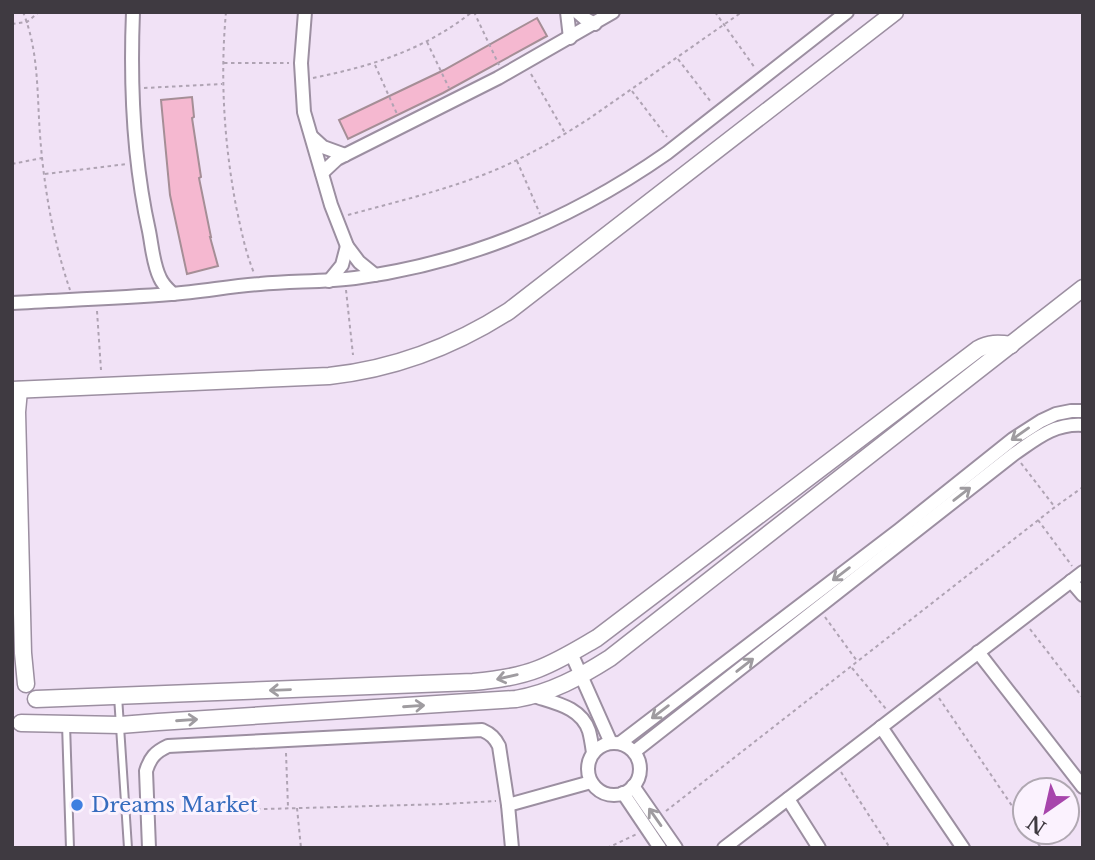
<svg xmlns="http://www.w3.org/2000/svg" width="1095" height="860" font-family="'Libre Baskerville',serif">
	<rect width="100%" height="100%" fill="#f1e2f6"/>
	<g fill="#f5b8d0" stroke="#a58e96" stroke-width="2">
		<polygon points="537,18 547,36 443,93 348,139 339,120 444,70"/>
		<polygon points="192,97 194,117 192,118 201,177 199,178 211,237 210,237 218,266 187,274 170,195 161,100"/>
	</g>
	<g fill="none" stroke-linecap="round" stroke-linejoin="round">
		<g stroke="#9c8fa1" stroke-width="10">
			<g id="lane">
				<polyline points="118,696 128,848"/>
				<polyline points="66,724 70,848"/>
			</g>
		</g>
		<g stroke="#9c8fa1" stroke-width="16">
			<g id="street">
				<path d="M133 12C130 86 133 159 149 231 152 246 153 264 160 278 163 285 168 289 173 294"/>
				<polyline points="305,12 301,63 304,112 331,205 347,246 359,262 375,275"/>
				<polyline points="567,12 570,38"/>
				<polyline points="577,12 584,18 595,24"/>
				<polyline points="312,137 323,147 345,155"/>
				<polyline points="322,173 337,159 498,78 613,12"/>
				<polyline points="329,281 342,265 347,246"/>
				<path d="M12 303C65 300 118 298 171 294 201 292 230 286 260 284 292 281 324 282 355 278 468 263 574 218 667 153L847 12"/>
				<polyline points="1071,581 1083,595"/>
				<polyline points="978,652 1083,787"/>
				<polyline points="571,653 611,743"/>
				<path d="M534 696C555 703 581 707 589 731 591 738 592 746 593 753"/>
				<polyline points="881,727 963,848"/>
				<polyline points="620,743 899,530 1013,439 1041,421 1056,414 1071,411 1083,411"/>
				<circle cx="614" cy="769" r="26"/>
				<path d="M634 752 1014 454C1036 439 1054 423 1083 425"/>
				<polyline points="633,786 676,848"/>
				<polyline points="623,793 660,848"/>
				<polyline points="788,799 819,848"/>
				<polyline points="508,805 591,782"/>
				<path d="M149 848 146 771C150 758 155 752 168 746L482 730C491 734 495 738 499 746L508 805 512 848"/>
				<polyline points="724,848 1083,572"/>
			</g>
		</g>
		<g stroke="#9c8fa1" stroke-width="19">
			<g id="secondary">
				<path d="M12 390 329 376C395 369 453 347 509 311L895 12"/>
				<polyline points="19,390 17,412 23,653 26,684"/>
				<path d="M36 699 473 682C495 680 518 677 538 669 559 661 578 649 597 638L978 349C989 343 998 343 1011 345"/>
				<path d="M21 723 120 725 158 722 516 699C551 693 580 677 610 658L1083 288"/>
			</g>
		</g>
		<g stroke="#afa3b3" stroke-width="2" stroke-dasharray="3.5 3.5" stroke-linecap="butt">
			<path d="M23 12C39 51 37 95 40 135 44 188 53 240 70 290"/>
			<path d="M226 12C220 77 224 142 236 206 241 229 245 251 254 273"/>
			<polyline points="474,12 499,65"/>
			<polyline points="715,12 755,68"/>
			<polyline points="12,24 27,22 39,12"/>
			<polyline points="427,42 449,88"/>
			<polyline points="678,59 711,102"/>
			<polyline points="224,63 289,63"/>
			<polyline points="375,65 397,114"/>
			<polyline points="531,74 565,133"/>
			<path d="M313 78C372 66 424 50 472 12"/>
			<polyline points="144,88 222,84"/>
			<polyline points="632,91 667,137"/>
			<polyline points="517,161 540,214"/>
			<polyline points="12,164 42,158"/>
			<polyline points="45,174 127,164"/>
			<path d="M348 215C399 201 451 189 500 168 531 154 561 137 590 118L742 12"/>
			<polyline points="346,290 353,355"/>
			<polyline points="97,311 101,370"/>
			<polyline points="1021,463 1054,506"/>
			<polyline points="1038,520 1072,566"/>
			<polyline points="825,617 857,661"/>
			<polyline points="1030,629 1083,698"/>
			<polyline points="852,668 886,709"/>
			<polyline points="939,698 1025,825"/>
			<polyline points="286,753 288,807"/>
			<polyline points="841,772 890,848"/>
			<polyline points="297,808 301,848"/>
			<polyline points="666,811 1055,507 1083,487"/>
			<polyline points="159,812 444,804 496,801"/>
			<polyline points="1030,832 1041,848"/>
			<polyline points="607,848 637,834"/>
		</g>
		<use href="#lane" stroke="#fff" stroke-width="6"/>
		<use href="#street" stroke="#fff" stroke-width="12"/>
		<use href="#secondary" stroke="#fff" stroke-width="16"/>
	</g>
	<defs><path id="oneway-shaft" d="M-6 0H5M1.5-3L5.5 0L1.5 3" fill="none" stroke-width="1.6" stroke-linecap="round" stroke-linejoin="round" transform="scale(1.75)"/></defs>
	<g stroke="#9f9ca0">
		<use href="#oneway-shaft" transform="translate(1020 434) rotate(145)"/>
		<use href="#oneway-shaft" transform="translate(962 494) rotate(-38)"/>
		<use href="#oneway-shaft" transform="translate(841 574) rotate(143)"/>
		<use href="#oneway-shaft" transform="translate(745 665) rotate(-38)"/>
		<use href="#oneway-shaft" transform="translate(507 677) rotate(167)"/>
		<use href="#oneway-shaft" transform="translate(280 690) rotate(178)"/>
		<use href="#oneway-shaft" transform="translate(414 706) rotate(-4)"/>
		<use href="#oneway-shaft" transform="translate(660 712) rotate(143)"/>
		<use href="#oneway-shaft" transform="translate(187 720) rotate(-4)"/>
		<use href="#oneway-shaft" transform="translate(655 817) rotate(-125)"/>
	</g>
	<circle fill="#3f7fe0" stroke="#fbf2fe" stroke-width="2.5" cx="77" cy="805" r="7"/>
	<g text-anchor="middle" stroke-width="6" stroke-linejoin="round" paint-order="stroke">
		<g font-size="21" fill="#366cbe" stroke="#fbf2fe" text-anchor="start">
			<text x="91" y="812">Dreams Market</text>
		</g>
	</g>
	<rect width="1095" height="860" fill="none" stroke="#3f3a41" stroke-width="28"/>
	<g transform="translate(1046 811) rotate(214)"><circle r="33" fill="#fbf2fe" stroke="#b0a8b2" stroke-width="2"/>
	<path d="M0-5L12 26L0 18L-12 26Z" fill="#a745ac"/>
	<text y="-10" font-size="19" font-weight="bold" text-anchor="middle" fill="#3f3a41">N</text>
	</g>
</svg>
